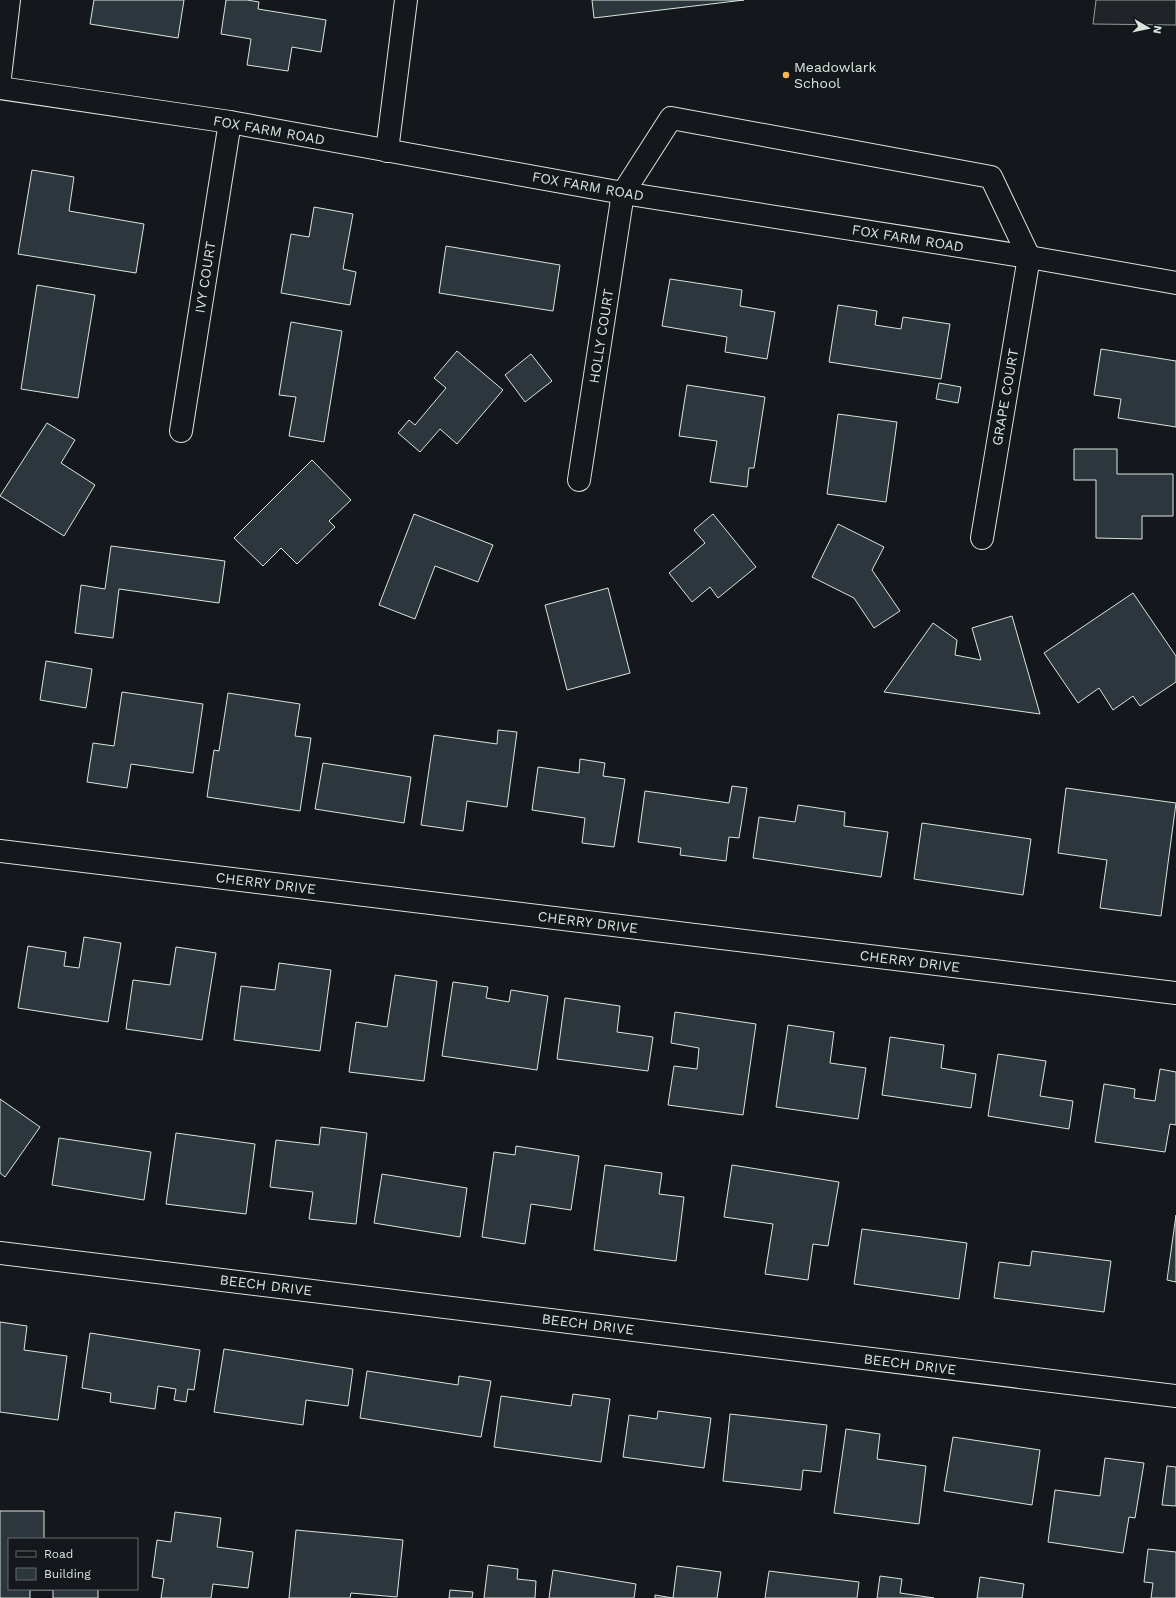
<svg xmlns="http://www.w3.org/2000/svg" width="1176" height="1598" font-family="'Work Sans',sans-serif">
	<rect width="100%" height="100%" fill="#14181c"/>
	<polygon fill="#202428" stroke="#939e99" points="1096,0 1176,0 1176,25 1093,24"/>
	<g fill="#2c363c" stroke="#d8e6dc">
		<polygon points="94,0 184,0 178,38 90,24"/>
		<polygon points="226,0 247,0 259,2 258,9 326,20 321,52 292,47 288,71 247,65 251,39 221,34"/>
		<polygon points="592,0 744,0 594,18"/>
		<polygon points="32,170 74,177 69,211 144,224 136,273 18,254"/>
		<polygon points="314,207 353,214 343,269 356,272 350,305 281,293 291,234 309,237"/>
		<polygon points="446,246 560,265 553,311 439,293"/>
		<polygon points="670,279 742,290 740,306 775,312 767,359 725,352 727,337 662,326"/>
		<polygon points="37,285 95,295 78,398 21,389"/>
		<polygon points="838,305 877,311 875,325 901,329 903,317 950,324 941,379 829,362"/>
		<polygon points="291,322 342,331 324,442 289,436 296,397 279,395"/>
		<polygon points="1101,349 1176,361 1176,427 1118,418 1121,399 1094,395"/>
		<polygon points="457,351 503,390 457,444 440,429 420,452 398,433 409,420 415,425 446,388 434,378"/>
		<polygon points="531,354 552,381 525,402 505,375"/>
		<polygon points="939,383 961,387 958,403 936,399"/>
		<polygon points="687,385 765,397 754,468 749,468 747,487 710,482 717,441 679,436"/>
		<polygon points="838,414 897,422 886,502 827,494"/>
		<polygon points="47,423 75,440 61,463 95,485 64,536 0,496"/>
		<polygon points="1074,449 1117,449 1117,474 1173,474 1173,516 1142,516 1142,539 1096,538 1096,480 1074,480"/>
		<polygon points="312,460 351,500 329,521 335,527 297,564 281,548 263,566 234,538"/>
		<polygon points="414,514 493,545 478,582 435,566 415,619 379,605"/>
		<polygon points="713,514 756,567 718,598 710,587 692,602 669,573 705,543 694,530"/>
		<polygon points="838,524 884,547 872,570 900,611 874,628 854,598 812,577"/>
		<polygon points="111,546 225,561 219,603 119,589 113,638 75,633 81,585 105,589"/>
		<polygon points="608,588 630,673 567,690 545,605"/>
		<polygon points="1133,593 1176,656 1176,682 1140,706 1133,696 1113,710 1099,688 1078,703 1044,653"/>
		<polygon points="1012,616 1040,714 884,692 933,623 957,640 955,655 981,660 972,628"/>
		<polygon points="46,661 92,669 86,708 40,700"/>
		<polygon points="122,692 203,704 193,773 131,764 127,788 87,782 93,743 114,746"/>
		<polygon points="228,693 300,704 295,736 311,738 300,811 207,797 214,750 219,751"/>
		<polygon points="498,730 517,732 507,807 467,801 463,831 421,825 434,735 497,744"/>
		<polygon points="580,759 605,763 603,776 625,779 614,847 582,843 585,818 532,810 538,767 579,773"/>
		<polygon points="323,763 411,777 404,823 315,809"/>
		<polygon points="732,786 747,788 739,838 729,837 726,861 680,855 681,848 638,842 645,791 729,803"/>
		<polygon points="1066,788 1176,803 1161,916 1100,908 1107,860 1058,853"/>
		<polygon points="798,805 845,812 844,826 888,832 881,877 753,858 759,817 795,822"/>
		<polygon points="922,823 1031,839 1023,895 914,879"/>
		<polygon points="84,937 121,943 108,1022 18,1008 28,946 66,952 64,966 79,968"/>
		<polygon points="176,947 216,953 202,1040 126,1029 133,980 170,985"/>
		<polygon points="279,963 331,970 320,1051 234,1040 241,986 275,990"/>
		<polygon points="395,975 437,981 424,1081 349,1072 356,1022 387,1027"/>
		<polygon points="453,982 488,987 486,998 509,1002 511,990 548,996 537,1070 442,1056"/>
		<polygon points="565,998 620,1006 617,1032 653,1037 648,1071 557,1059"/>
		<polygon points="675,1012 756,1024 743,1115 668,1105 674,1066 697,1069 699,1048 671,1043"/>
		<polygon points="788,1025 834,1032 830,1063 866,1068 858,1119 776,1107"/>
		<polygon points="890,1037 944,1045 941,1068 976,1074 971,1108 882,1095"/>
		<polygon points="998,1054 1046,1061 1040,1096 1073,1101 1069,1129 988,1116"/>
		<polygon points="1160,1069 1176,1072 1176,1125 1170,1124 1165,1152 1095,1142 1104,1084 1135,1089 1134,1098 1155,1101"/>
		<polygon points="0,1099 40,1127 5,1177 0,1173"/>
		<polygon points="321,1127 367,1133 356,1224 309,1219 313,1192 270,1187 276,1140 319,1145"/>
		<polygon points="176,1133 255,1144 246,1214 166,1204"/>
		<polygon points="59,1138 151,1152 144,1200 52,1185"/>
		<polygon points="516,1146 579,1156 571,1210 531,1204 525,1244 482,1237 494,1152 515,1155"/>
		<polygon points="605,1165 662,1173 659,1194 684,1197 676,1261 594,1250"/>
		<polygon points="732,1165 839,1182 828,1246 813,1244 808,1280 765,1274 773,1224 724,1217"/>
		<polygon points="382,1174 467,1188 460,1237 374,1223"/>
		<polygon points="1176,1215 1176,1282 1167,1280"/>
		<polygon points="862,1229 967,1243 959,1299 854,1284"/>
		<polygon points="1032,1251 1111,1261 1104,1312 994,1298 999,1262 1030,1266"/>
		<polygon points="0,1322 27,1326 24,1350 67,1356 58,1420 0,1412"/>
		<polygon points="90,1333 200,1350 194,1390 188,1389 186,1402 174,1400 176,1389 158,1386 155,1409 110,1402 111,1393 82,1388"/>
		<polygon points="224,1349 353,1369 348,1406 306,1400 303,1425 214,1412"/>
		<polygon points="367,1371 458,1385 459,1376 491,1381 481,1437 360,1418"/>
		<polygon points="573,1394 610,1399 601,1462 494,1447 501,1396 571,1406"/>
		<polygon points="658,1411 711,1418 704,1468 623,1457 629,1415 657,1419"/>
		<polygon points="730,1414 827,1425 821,1472 803,1470 801,1490 723,1481"/>
		<polygon points="846,1429 880,1434 877,1459 926,1466 919,1524 834,1513"/>
		<polygon points="953,1437 1040,1450 1032,1505 944,1491"/>
		<polygon points="1105,1458 1144,1463 1135,1518 1129,1517 1123,1553 1048,1542 1055,1490 1100,1496"/>
		<polygon points="1167,1466 1176,1467 1176,1506 1162,1505"/>
		<polygon points="0,1511 44,1511 44,1539 9,1539 9,1589 98,1589 98,1598 53,1598 53,1590 30,1590 30,1598 0,1598"/>
		<polygon points="175,1512 221,1518 217,1547 253,1552 248,1588 213,1584 211,1598 161,1598 164,1579 152,1577 157,1540 171,1542"/>
		<polygon points="296,1530 403,1540 397,1597 351,1593 350,1598 289,1598"/>
		<polygon points="1148,1549 1176,1552 1176,1598 1151,1598 1153,1583 1144,1582"/>
		<polygon points="488,1565 518,1569 517,1579 536,1581 535,1598 484,1598"/>
		<polygon points="677,1566 721,1572 717,1598 655,1598 655,1595 673,1598"/>
		<polygon points="553,1570 636,1584 634,1598 549,1598"/>
		<polygon points="769,1571 859,1582 857,1598 765,1598"/>
		<polygon points="880,1576 902,1579 900,1593 934,1598 877,1598"/>
		<polygon points="980,1577 1024,1584 1022,1598 977,1598"/>
		<polygon points="450,1590 473,1592 472,1598 449,1598"/>
	</g>
	<g fill="none" stroke-linecap="round" stroke-linejoin="round">
		<g stroke="#d8e6dc" stroke-width="24">
			<g id="minor">
				<polyline points="0,77 9,0"/>
				<polyline points="0,88 230,122 623,193 1029,257 1176,283"/>
				<polyline points="387,151 406,0"/>
				<polyline points="181,431 230,122"/>
				<polyline points="579,480 623,193 671,118 991,177 1029,257 982,538"/>
				<polyline points="0,851 1176,993"/>
				<polyline points="0,1253 1176,1396"/>
			</g>
		</g>
		<use href="#minor" stroke="#14181c" stroke-width="22"/>
	</g>
	<circle fill="#ffb74d" stroke="#14181c" stroke-width="1.5" cx="786" cy="75" r="4"/>
	<g text-anchor="middle" stroke-width="3" stroke-linejoin="round" paint-order="stroke">
		<g font-size="14" fill="#d8e6dc" stroke="#14181c" text-anchor="start">
			<text x="794" y="72">Meadowlark<tspan x="794" dy="16">School</tspan></text>
		</g>
		<g font-size="14" fill="#d8e6dc" stroke="#14181c">
			<text transform="translate(269 130) rotate(10)" y="5">FOX FARM ROAD</text>
			<text transform="translate(588 186) rotate(10)" y="5">FOX FARM ROAD</text>
			<text transform="translate(908 238) rotate(9)" y="5">FOX FARM ROAD</text>
			<text transform="translate(205 277) rotate(-81)" y="5">IVY COURT</text>
			<text transform="translate(601 336) rotate(-81)" y="5">HOLLY COURT</text>
			<text transform="translate(1005 397) rotate(-80)" y="5">GRAPE COURT</text>
			<text transform="translate(266 883) rotate(7)" y="5">CHERRY DRIVE</text>
			<text transform="translate(588 922) rotate(7)" y="5">CHERRY DRIVE</text>
			<text transform="translate(910 961) rotate(7)" y="5">CHERRY DRIVE</text>
			<text transform="translate(266 1285) rotate(7)" y="5">BEECH DRIVE</text>
			<text transform="translate(588 1324) rotate(7)" y="5">BEECH DRIVE</text>
			<text transform="translate(910 1364) rotate(7)" y="5">BEECH DRIVE</text>
		</g>
	</g>
	<rect x="8" y="1538" width="130" height="52" fill="#14181c" stroke="#626a69"/>
	<rect x="16" y="1551" width="20" height="6" fill="#14181c" stroke="#626a69"/>
	<text x="44" y="1558" font-size="12" fill="#d8e6dc">Road</text>
	<rect x="16" y="1568" width="20" height="12" fill="#2c363c" stroke="#626a69"/>
	<text x="44" y="1578" font-size="12" fill="#d8e6dc">Building</text>
	<g transform="translate(1148 28) rotate(99)" stroke="#14181c" stroke-width="3" paint-order="stroke">
	<path d="M0-3L7 15L0 10L-7 15Z" fill="#d8e6dc"/>
	<text y="-6" font-size="11" font-weight="bold" text-anchor="middle" fill="#d8e6dc">N</text>
	</g>
</svg>
